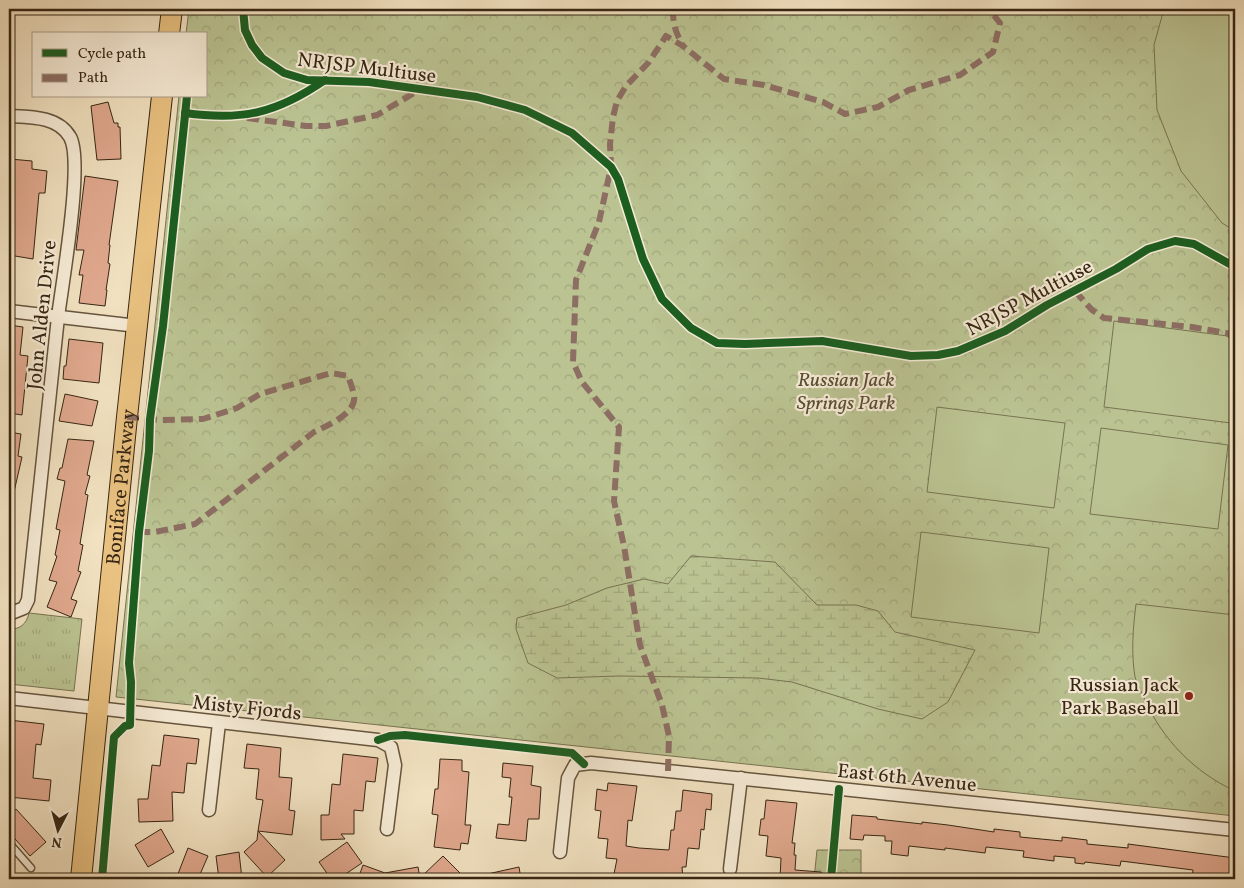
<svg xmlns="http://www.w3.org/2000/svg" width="1244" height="888" font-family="Vollkorn,serif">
	<defs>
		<pattern id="grass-tufts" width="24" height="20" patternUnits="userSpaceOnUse" patternTransform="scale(1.25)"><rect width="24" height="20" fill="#bbc392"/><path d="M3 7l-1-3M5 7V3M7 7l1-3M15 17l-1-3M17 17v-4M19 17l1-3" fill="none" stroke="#a1a77d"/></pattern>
		<pattern id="forest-crowns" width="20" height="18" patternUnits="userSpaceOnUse" patternTransform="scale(1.25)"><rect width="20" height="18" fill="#bbc392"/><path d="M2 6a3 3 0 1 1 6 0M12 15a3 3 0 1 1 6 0" fill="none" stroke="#a1a77d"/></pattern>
		<pattern id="wetland-marsh" width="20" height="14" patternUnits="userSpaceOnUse" patternTransform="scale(1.25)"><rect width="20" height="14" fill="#bbc392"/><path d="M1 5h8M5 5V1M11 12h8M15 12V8" fill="none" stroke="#a1a77d"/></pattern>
	</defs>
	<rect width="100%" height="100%" fill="#f2e2c1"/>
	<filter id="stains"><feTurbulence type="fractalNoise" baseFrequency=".004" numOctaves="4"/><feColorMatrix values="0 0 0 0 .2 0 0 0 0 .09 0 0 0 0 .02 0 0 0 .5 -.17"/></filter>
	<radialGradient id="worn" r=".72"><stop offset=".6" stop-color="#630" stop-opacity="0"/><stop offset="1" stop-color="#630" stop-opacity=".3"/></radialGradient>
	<path fill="url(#grass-tufts)" stroke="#787452" d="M29 613 82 619 74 691 9 684V629C19 630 27 624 29 613Z"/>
	<g fill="url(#forest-crowns)" stroke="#787452">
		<polygon points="189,9 1235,9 1235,816 116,697 179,96 206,96 206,34 186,34"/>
		<polygon points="817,850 861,850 861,879 814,879"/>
	</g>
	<polygon fill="url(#wetland-marsh)" stroke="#787452" points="691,556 775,562 817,605 856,605 878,611 895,632 975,650 948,702 922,719 878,709 792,682 758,678 619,676 557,678 528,663 516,629 517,618 566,605 607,588 644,579 668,584"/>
	<g fill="#bbc392" stroke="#787452">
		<polygon points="1164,9 1235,9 1235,231 1222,223 1181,171 1157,110 1154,45"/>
		<polygon points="1114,321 1235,337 1235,390 1231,423 1104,407"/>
		<polygon points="937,407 1065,423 1054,508 927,492"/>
		<polygon points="1101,428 1228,445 1218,529 1090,514"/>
		<polygon points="921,532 1049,548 1039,633 911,617"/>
		<path d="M1136 604 1235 615V791C1194 772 1162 739 1144 698 1141 691 1137 684 1135 677 1131 653 1133 628 1136 604Z"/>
	</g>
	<g fill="#e1a98f" stroke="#362613">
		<polygon points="108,102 114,123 118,123 118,127 120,127 121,159 97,160 91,106"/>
		<polygon points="10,159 32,161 32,169 47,171 45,193 39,193 33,259 9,255"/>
		<polygon points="85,176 118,181 109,245 110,245 108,263 110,264 106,290 107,290 105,306 79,303 83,275 79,275 84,250 76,250"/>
		<polygon points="9,325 23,327 20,355 28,356 22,415 9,413"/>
		<polygon points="69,339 103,343 99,383 63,379 64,366 66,366"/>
		<polygon points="65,394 98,401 92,426 59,421"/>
		<polygon points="9,432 21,434 18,456 22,457 14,492 9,492"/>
		<polygon points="68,439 94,441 87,475 90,476 85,494 88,495 80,544 83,545 78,571 81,572 71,599 77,601 71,617 47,607 57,582 49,580 57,556 55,555 60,530 56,529 65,481 57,479 60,468 62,468"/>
		<polygon points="9,720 44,724 41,745 36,744 33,778 51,780 49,801 9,797 12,769 9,769"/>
		<polygon points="164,735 199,739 196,764 187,763 184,793 172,792 173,821 139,822 138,799 148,799 152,765 160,766"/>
		<polygon points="247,744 281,748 279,777 292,778 289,810 295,811 292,835 258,831 263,800 256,799 259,769 244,768"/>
		<polygon points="343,754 378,758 375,782 366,781 363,811 354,810 354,834 341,834 345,839 321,840 321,815 329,815 332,784 340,785"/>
		<polygon points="440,759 462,760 462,771 469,772 465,825 471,825 468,844 461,843 460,850 434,847 438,815 432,814 435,789 438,789"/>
		<polygon points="503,763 533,766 531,785 541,787 539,819 528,819 526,841 496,838 498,824 509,825 512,797 509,797 511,778 502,777"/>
		<polygon points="608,783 637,786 632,821 628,820 626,846 639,848 669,850 671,830 674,830 676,811 681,811 683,790 712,794 711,810 706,809 704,830 701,829 699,849 688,848 686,867 682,867 683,879 613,879 617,859 606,858 608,839 598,838 601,811 595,810 597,789 607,791"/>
		<polygon points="766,800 797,803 792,843 795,843 794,855 796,855 795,870 821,872 821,879 780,879 781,858 766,856 768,836 759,835 761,819 764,819"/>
		<polygon points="16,809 46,842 30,856 9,832 9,815"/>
		<polygon points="852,815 877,817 877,819 922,824 922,822 948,825 994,832 994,829 1020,832 1020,837 1062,841 1062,837 1087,840 1087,844 1128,848 1128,844 1235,858 1235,879 1192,879 1193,870 1121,861 1120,866 1085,862 1084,864 1075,863 1075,858 1054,856 1054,861 1023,857 1024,851 986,847 985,853 945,848 945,850 909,846 908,856 891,854 892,841 885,841 885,836 864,835 863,840 850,839"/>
		<polygon points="161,829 174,852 148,867 135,845"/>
		<polygon points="258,831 285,860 267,877 244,852 257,840"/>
		<polygon points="347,842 362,863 338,879 331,879 319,862"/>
		<polygon points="188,848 208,856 198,879 176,879"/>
		<polygon points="239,852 242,879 219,879 216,856"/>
		<polygon points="443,856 466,879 358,879 363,865 385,873 418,867 420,878"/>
		<polygon points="519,867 521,879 483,879 483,875"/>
	</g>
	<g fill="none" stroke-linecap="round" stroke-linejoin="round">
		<g stroke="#65553e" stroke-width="9">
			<polyline id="lane" points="9,843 31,868"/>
		</g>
		<g stroke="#65553e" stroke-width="15">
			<g id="street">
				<path d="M9 116C30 117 58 116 70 137 84 161 62 284 58 317 48 411 38 506 28 600L24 608 9 614"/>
				<polyline points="9,311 137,326"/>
				<polyline points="9,698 378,740 391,747 395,765 387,829"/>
				<polyline points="209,810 219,723"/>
				<polyline points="560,852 568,778 575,765 591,763 1235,830"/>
				<polyline points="730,869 741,778"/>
			</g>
		</g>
		<g stroke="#362613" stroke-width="22">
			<g id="primary">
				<polyline points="169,34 172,9"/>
				<path id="s1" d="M81 879 127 417 162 96"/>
			</g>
		</g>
		<use href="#lane" stroke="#f7ecd7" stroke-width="6"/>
		<use href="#street" stroke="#f7ecd7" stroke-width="12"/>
		<use href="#primary" stroke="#e9c180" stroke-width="20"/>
		<g stroke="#8d6e63" stroke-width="6" stroke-dasharray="12 6" stroke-linecap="butt">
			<path d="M674 9C671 22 677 35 683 46"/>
			<polyline points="247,118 306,126 326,126 377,115 421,89"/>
			<polyline points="1075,291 1092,310 1104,318 1192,327 1227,333 1235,339"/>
			<path d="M127 417 159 420 203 419 237 408 260 394 331 373 348 376C350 382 353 389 354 396 357 413 327 426 314 432L195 524 155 532H139"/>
			<polyline points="668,771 669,736 662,705 640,645 624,546 614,501 619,427 582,382 573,362 576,280 599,222 611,167 610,144 613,117 617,101 626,86 649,62 666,36 683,46 724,79 764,85 823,102 845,114 878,107 909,90 960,75 993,52 1000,23 989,9"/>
		</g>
		<g stroke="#f7ecd7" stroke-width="11">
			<g id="cycleway">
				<polyline points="243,9 245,30 252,45 262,58 284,73 307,80 369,82 477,97 525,110 572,133 611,167 618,179 643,259 662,299 691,328 717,343 745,344 822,341 911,356 938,355 958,351 1005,331 1047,305 1116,269 1148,249 1175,241 1194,244 1235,267"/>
				<path d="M185 113C243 121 277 113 325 80"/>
				<polyline points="378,740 390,736 405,735 572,753 584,764"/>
				<polyline points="102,879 114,737 125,726 130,725 131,682 129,663 139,532 149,451 150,419 163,326 187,96"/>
				<polyline points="831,879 839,789"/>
			</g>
		</g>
		<use href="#cycleway" stroke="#1b5e20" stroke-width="8"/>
	</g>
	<circle fill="#8f2418" stroke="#f7ecd7" stroke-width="2" cx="1189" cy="696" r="5"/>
	<g text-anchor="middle" stroke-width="4.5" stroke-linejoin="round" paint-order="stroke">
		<g font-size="20" fill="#362613" stroke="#f7ecd7">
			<text transform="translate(367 67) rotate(7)" y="7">NRJSP Multiuse</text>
			<text transform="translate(1029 297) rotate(-28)" y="7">NRJSP Multiuse</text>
			<text transform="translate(41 315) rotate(-84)" y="7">John Alden Drive</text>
			<text dy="7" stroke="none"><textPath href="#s1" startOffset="394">Boniface Parkway</textPath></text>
			<text transform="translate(247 707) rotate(6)" y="7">Misty Fjords</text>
			<text transform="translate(907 777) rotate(6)" y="7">East 6th Avenue</text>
		</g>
		<g font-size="20" font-style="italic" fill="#574d33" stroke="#f7ecd7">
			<text x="846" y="386">Russian Jack<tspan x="846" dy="23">Springs Park</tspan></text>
		</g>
		<g font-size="20" fill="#362613" stroke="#f7ecd7" text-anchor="end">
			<text x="1179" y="691">Russian Jack<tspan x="1179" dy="23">Park Baseball</tspan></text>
		</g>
	</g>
	<rect width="1244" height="888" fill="none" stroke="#f2e2c1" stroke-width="30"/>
	<rect x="10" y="10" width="1224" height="868" fill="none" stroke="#362613" stroke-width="2.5"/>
	<rect x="15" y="15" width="1214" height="858" fill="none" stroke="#362613"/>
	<rect x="32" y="32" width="175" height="65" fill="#f7ecd7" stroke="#aa9d89"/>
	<rect x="42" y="49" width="25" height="8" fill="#1b5e20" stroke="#aa9d89"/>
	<text x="78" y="58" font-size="15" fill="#362613">Cycle path</text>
	<rect x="42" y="74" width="25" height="8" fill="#8d6e63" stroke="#aa9d89"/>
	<text x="78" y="82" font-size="15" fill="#362613">Path</text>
	<g transform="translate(58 830) rotate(186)" stroke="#f7ecd7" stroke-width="4" paint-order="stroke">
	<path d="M0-4L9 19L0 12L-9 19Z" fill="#362613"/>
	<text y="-8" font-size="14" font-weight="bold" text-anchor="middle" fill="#362613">N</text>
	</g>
	<rect width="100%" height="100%" filter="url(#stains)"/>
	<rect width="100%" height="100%" fill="url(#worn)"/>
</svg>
